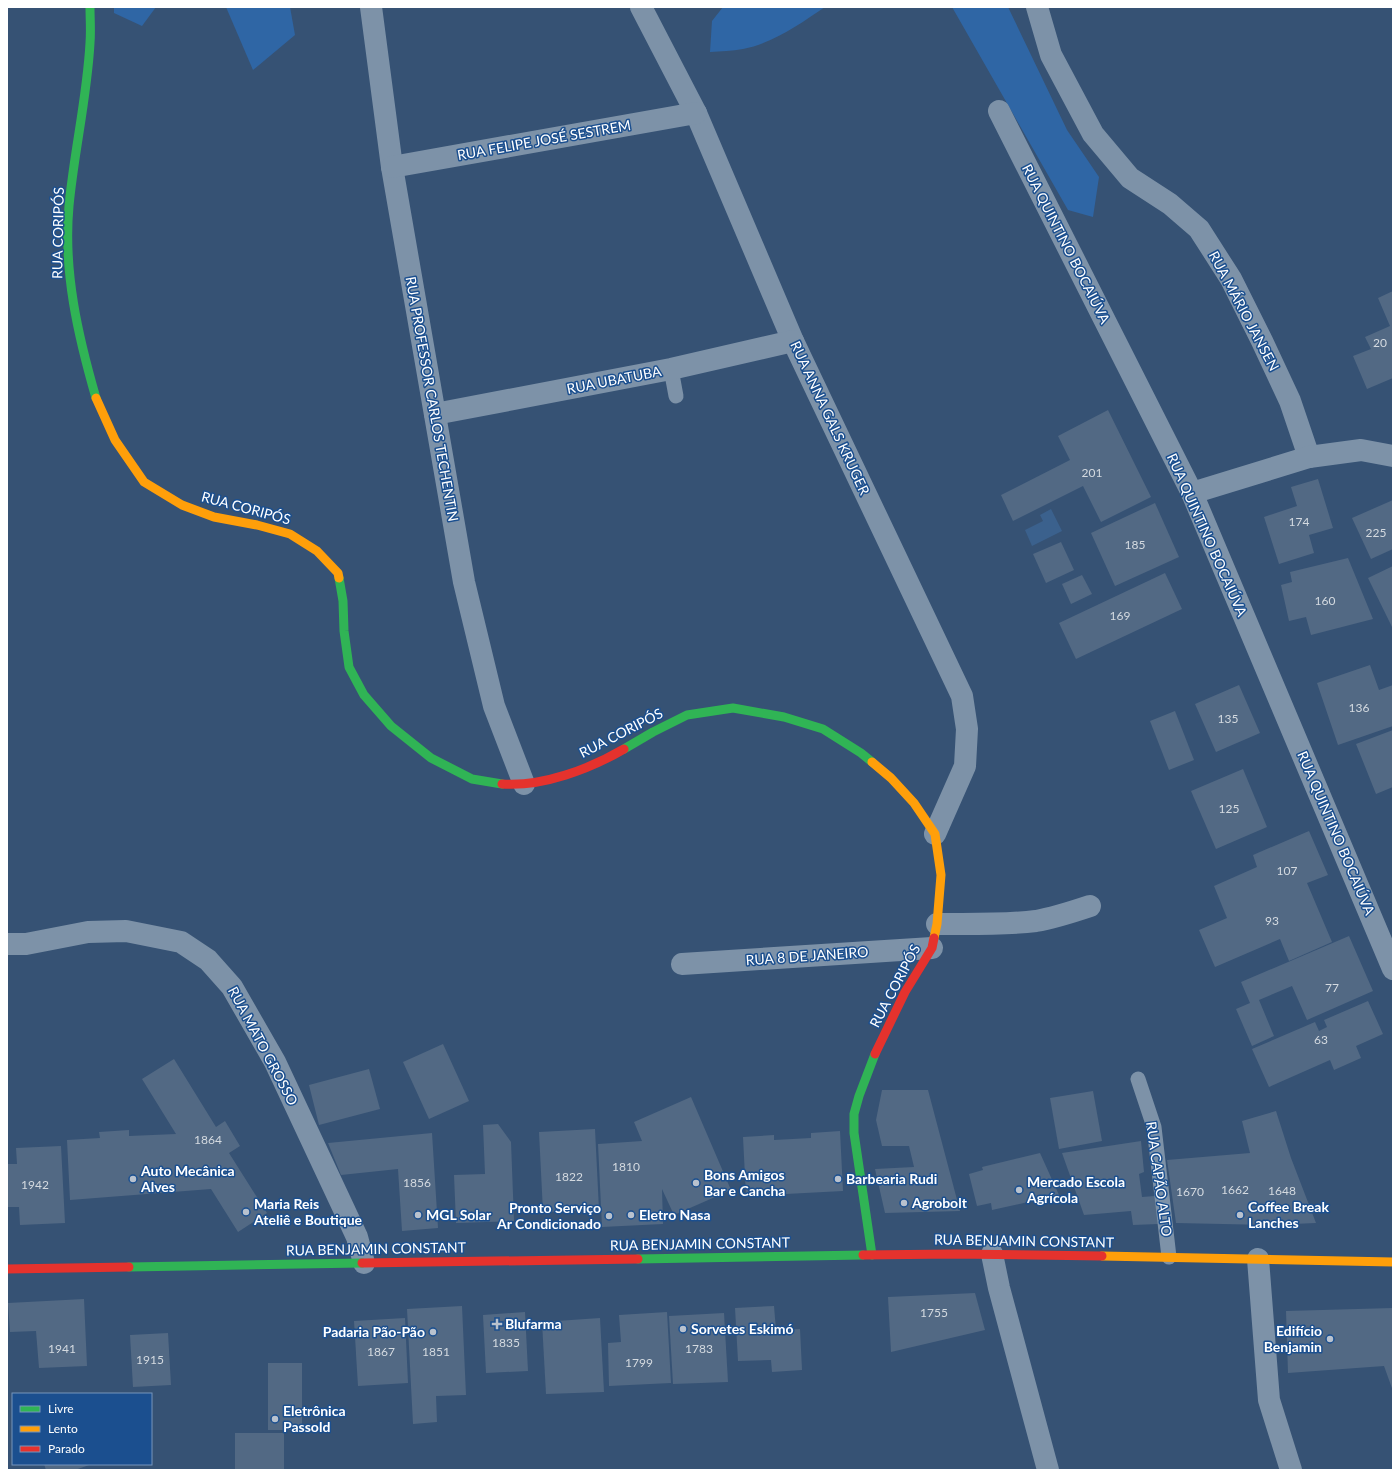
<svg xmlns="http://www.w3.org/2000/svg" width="1400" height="1477" font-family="Lato,sans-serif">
	<rect width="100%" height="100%" fill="#365274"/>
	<g fill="#2f66a5">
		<polygon points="114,7 156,7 142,26 114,13"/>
		<polygon points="226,7 290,7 295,35 253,70"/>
		<path d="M723 7H825C800 24 773 43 743 49 732 51 721 51 710 52L712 21Z"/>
		<polygon points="952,7 1008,7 1067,130 1099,177 1093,217 1068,210"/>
	</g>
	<polygon fill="#3b618d" points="1051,509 1062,531 1032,546 1025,530 1043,521 1040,515"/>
	<g fill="#526984">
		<polygon points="1393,291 1393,378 1367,389 1353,356 1371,349 1365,337 1390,326 1378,298"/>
		<polygon points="1108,410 1151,497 1101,522 1083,486 1013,521 1001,495 1070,460 1058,436"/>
		<polygon points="1318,479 1333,528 1309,535 1314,553 1279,564 1264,517 1297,506 1291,487"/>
		<polygon points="1393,500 1393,549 1371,559 1352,518"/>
		<polygon points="1155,503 1179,557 1115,586 1091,533"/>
		<polygon points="1061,542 1074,570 1046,583 1033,554"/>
		<polygon points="1348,558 1373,619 1311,635 1306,617 1289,621 1281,585 1292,582 1290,572"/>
		<polygon points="1393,566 1393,629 1368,578"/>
		<polygon points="1165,573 1182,609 1076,659 1059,623"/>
		<polygon points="1082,575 1092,594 1071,604 1062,584"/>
		<polygon points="1370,665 1379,690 1393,685 1393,726 1338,745 1317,683"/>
		<polygon points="1239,685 1260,733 1216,752 1195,704"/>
		<polygon points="1175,711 1194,760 1169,770 1150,721"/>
		<polygon points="1393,730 1393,787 1376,794 1356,744"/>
		<polygon points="1243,769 1267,827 1216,849 1191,791"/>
		<polygon points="1309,831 1328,875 1307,883 1332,942 1289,961 1280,939 1215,967 1199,930 1227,918 1214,886 1257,867 1253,855"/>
		<polygon points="1349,936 1373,991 1307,1020 1292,986 1259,1000 1274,1036 1252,1046 1236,1009 1250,1003 1241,982"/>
		<polygon points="1368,1001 1383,1034 1356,1046 1361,1058 1334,1070 1330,1060 1269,1087 1252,1049 1315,1022 1319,1031 1327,1027 1324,1020"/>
		<polygon points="443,1044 469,1101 429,1119 403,1062"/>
		<polygon points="174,1059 216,1127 225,1121 240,1146 229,1153 267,1213 238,1232 211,1189 70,1200 67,1140 100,1138 99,1132 129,1130 129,1136 176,1134 142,1079"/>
		<polygon points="369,1069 380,1109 319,1125 309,1085"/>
		<polygon points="882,1090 928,1090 960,1211 885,1213 875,1169 914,1167 909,1146 882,1146 876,1120"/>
		<polygon points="1093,1091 1102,1141 1059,1149 1050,1098"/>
		<polygon points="691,1097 731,1190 674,1215 662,1189 663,1224 602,1227 598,1144 642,1141 634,1122"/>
		<polygon points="1276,1111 1291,1158 1316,1223 1269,1225 1176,1223 1167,1160 1250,1153 1242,1121"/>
		<polygon points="498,1124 511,1142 514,1221 456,1223 454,1175 485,1174 483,1125"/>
		<polygon points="595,1129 599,1210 543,1212 539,1132"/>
		<polygon points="840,1131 843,1191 746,1196 743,1137 774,1135 774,1140 811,1138 811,1133"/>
		<polygon points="432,1133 438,1228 402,1231 398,1169 341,1175 328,1143"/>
		<polygon points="1141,1141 1144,1172 1139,1174 1142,1197 1155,1196 1158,1224 1133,1225 1131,1211 1084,1215 1062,1153"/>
		<polygon points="61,1146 65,1223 20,1225 19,1207 7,1207 7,1164 17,1164 16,1148"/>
		<polygon points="1040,1153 1059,1195 992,1210 991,1203 977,1206 969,1174 983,1170 982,1167"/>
		<polygon points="975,1293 985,1330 891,1352 888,1297"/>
		<polygon points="84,1299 87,1366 39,1368 36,1331 10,1332 8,1303"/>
		<polygon points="462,1306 466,1395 436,1396 437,1422 413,1424 407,1309"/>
		<polygon points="774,1306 776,1330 800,1329 802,1370 772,1372 771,1360 738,1361 735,1308"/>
		<polygon points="1393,1308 1393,1391 1384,1366 1288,1373 1286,1311"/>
		<polygon points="525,1312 528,1371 486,1373 483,1315"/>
		<polygon points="667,1312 671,1383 609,1386 608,1343 621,1342 619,1315"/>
		<polygon points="724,1313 728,1382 673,1384 669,1316"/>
		<polygon points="405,1318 408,1383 358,1386 354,1321"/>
		<polygon points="600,1318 604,1392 546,1394 542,1322"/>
		<polygon points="168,1333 171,1385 133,1387 130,1335"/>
		<rect x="268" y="1363" width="34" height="67"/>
		<rect x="235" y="1433" width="49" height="37"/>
		<polygon points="44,1464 92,1464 75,1470 46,1470"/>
	</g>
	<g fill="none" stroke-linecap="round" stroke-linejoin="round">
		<g stroke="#7d92a8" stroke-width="15">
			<polyline points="671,369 676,396"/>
			<polyline points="1138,1079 1154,1127 1169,1257"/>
		</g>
		<g stroke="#7d92a8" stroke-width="22">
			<polyline points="371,7 392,167 464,582 494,706 524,784"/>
			<polyline points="641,7 696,113 793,341 962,696 967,729 965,766 935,834"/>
			<polyline points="1037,7 1051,55 1093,134 1130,178 1170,204 1199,229 1231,279 1262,341 1290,401 1309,457"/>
			<polyline points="999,111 1192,493 1393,969"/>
			<polyline points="392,167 696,113"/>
			<polyline points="435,414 671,369 793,341"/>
			<polyline points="1192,493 1309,457 1361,450 1393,456"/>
			<path d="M937 924C970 924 1004 925 1036 921 1054 918 1072 912 1090 906"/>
			<polyline points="7,944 26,944 88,932 126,931 181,942 208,960 232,987 275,1062 357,1237 364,1263"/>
			<polyline points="682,964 932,948"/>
			<polyline points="992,1254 999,1288 1048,1470"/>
			<polyline points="1258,1259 1269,1400 1291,1470"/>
		</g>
		<g stroke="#30b455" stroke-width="9">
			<path d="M90 7C90 19 91 31 90 43 87 98 74 152 69 206 63 271 78 336 96 398"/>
			<polyline points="339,578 343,601 344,631 349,667 364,695 391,726 431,758 472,779 502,784"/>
			<polyline points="624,749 653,732 687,715 733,708 784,717 823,729 861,753 872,762"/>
			<polyline points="872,1255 854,1133 854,1114 859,1096 875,1054"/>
			<polyline points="638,1259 863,1255"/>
			<polyline points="129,1267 362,1263"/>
		</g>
		<g stroke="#ff9f0a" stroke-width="9">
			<polyline points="96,398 115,440 144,482 182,505 214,517 257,525 290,534 317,551 338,573 339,578"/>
			<polyline points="872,762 891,778 914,803 935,834 941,875 937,924 934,938"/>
			<polyline points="1102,1256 1393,1262"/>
		</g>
		<g stroke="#e5322d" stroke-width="9">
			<path d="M502 784C542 787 590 769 624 749"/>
			<polyline points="875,1054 905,992 932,948 934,938"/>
			<polyline points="863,1255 954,1254 1102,1256"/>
			<polyline points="362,1263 638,1259"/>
			<polyline points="7,1269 129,1267"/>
		</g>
	</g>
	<g fill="#b9c2ce" stroke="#1b4f8f" stroke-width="1.5">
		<circle cx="133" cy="1179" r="4"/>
		<circle cx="838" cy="1179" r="4"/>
		<circle cx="696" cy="1183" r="4"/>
		<circle cx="1019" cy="1190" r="4"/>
		<circle cx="904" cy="1203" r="4"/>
		<circle cx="246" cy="1212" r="4"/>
		<circle cx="418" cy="1215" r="4"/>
		<circle cx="631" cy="1215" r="4"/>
		<circle cx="1240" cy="1215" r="4"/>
		<circle cx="609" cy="1216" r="4"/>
		<path d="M495 1318h4v4h4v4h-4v4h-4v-4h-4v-4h4z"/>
		<circle cx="683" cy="1329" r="4"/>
		<circle cx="433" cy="1332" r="4"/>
		<circle cx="1330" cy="1339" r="4"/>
		<circle cx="275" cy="1419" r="4"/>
	</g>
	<g text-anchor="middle" stroke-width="3" stroke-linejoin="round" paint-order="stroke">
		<g font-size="12" fill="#d4dae0">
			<text x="1380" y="347">20</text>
			<text x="1092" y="477">201</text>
			<text x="1299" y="526">174</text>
			<text x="1376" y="537">225</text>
			<text x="1135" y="549">185</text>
			<text x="1325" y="605">160</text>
			<text x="1120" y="620">169</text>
			<text x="1359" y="712">136</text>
			<text x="1228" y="723">135</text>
			<text x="1229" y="813">125</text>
			<text x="1287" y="875">107</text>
			<text x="1272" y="925">93</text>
			<text x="1332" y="992">77</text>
			<text x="1321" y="1044">63</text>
			<text x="208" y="1144">1864</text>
			<text x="626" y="1171">1810</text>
			<text x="569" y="1181">1822</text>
			<text x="417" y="1187">1856</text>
			<text x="35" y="1189">1942</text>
			<text x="1235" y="1194">1662</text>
			<text x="1282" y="1195">1648</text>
			<text x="1190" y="1196">1670</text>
			<text x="934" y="1317">1755</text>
			<text x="506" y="1347">1835</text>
			<text x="62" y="1353">1941</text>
			<text x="699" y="1353">1783</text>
			<text x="381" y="1356">1867</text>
			<text x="436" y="1356">1851</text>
			<text x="150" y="1364">1915</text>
			<text x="639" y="1367">1799</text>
		</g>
		<g font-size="14" fill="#fff" stroke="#1b4f8f">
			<text transform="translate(544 140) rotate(-10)" y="5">RUA FELIPE JOSÉ SESTREM</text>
			<text transform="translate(58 233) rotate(-89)" y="5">RUA CORIPÓS</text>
			<text transform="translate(1066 244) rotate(63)" y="5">RUA QUINTINO BOCAIÚVA</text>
			<text transform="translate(1244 311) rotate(62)" y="5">RUA MÁRIO JANSEN</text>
			<text transform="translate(614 380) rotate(-11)" y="5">RUA UBATUBA</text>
			<text transform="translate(432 399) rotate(80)" y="5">RUA PROFESSOR CARLOS TECHENTIN</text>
			<text transform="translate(830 418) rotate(65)" y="5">RUA ANNA GALS KRUGER</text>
			<text transform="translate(246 508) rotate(15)" y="5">RUA CORIPÓS</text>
			<text transform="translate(1207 535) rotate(66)" y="5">RUA QUINTINO BOCAIÚVA</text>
			<text transform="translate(621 733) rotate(-27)" y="5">RUA CORIPÓS</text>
			<text transform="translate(1336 833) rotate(67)" y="5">RUA QUINTINO BOCAIÚVA</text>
			<text transform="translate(807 956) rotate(-4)" y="5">RUA 8 DE JANEIRO</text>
			<text transform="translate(895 986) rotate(-62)" y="5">RUA CORIPÓS</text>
			<text transform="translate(263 1046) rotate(62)" y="5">RUA MATO GROSSO</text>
			<text transform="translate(1159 1179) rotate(82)" y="5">RUA CAPÃO ALTO</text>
			<text transform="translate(1024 1241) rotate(1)" y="5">RUA BENJAMIN CONSTANT</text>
			<text transform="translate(700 1244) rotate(-1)" y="5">RUA BENJAMIN CONSTANT</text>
			<text transform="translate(376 1249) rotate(-1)" y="5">RUA BENJAMIN CONSTANT</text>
		</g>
		<g font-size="14" font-weight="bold" fill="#fff" stroke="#1b4f8f" text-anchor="start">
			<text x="141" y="1176">Auto Mecânica<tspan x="141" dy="16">Alves</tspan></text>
			<text x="704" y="1180">Bons Amigos<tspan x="704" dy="16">Bar e Cancha</tspan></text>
			<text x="846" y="1184">Barbearia Rudi</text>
			<text x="1027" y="1187">Mercado Escola<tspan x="1027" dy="16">Agrícola</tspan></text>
			<text x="912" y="1208">Agrobolt</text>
			<text x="254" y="1209">Maria Reis<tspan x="254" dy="16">Ateliê e Boutique</tspan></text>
			<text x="1248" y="1212">Coffee Break<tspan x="1248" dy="16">Lanches</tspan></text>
			<text x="601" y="1213" text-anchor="end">Pronto Serviço<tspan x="601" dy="16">Ar Condicionado</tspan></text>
			<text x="426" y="1220">MGL Solar</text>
			<text x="639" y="1220">Eletro Nasa</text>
			<text x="505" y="1329">Blufarma</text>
			<text x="691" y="1334">Sorvetes Eskimó</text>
			<text x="1322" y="1336" text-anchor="end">Edifício<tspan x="1322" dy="16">Benjamin</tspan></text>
			<text x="425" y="1337" text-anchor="end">Padaria Pão-Pão</text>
			<text x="283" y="1416">Eletrônica<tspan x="283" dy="16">Passold</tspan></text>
		</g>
	</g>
	<rect width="1400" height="1477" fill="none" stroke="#ffffff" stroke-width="16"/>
	<rect x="12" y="1393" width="140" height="72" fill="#1b4f8f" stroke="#7695bc"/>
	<rect x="20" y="1406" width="20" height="6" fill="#30b455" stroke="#7695bc"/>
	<text x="48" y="1413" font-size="12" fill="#ffffff">Livre</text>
	<rect x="20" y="1426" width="20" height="6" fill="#ff9f0a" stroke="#7695bc"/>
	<text x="48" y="1433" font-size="12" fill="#ffffff">Lento</text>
	<rect x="20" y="1446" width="20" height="6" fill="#e5322d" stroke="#7695bc"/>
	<text x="48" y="1453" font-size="12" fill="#ffffff">Parado</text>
</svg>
